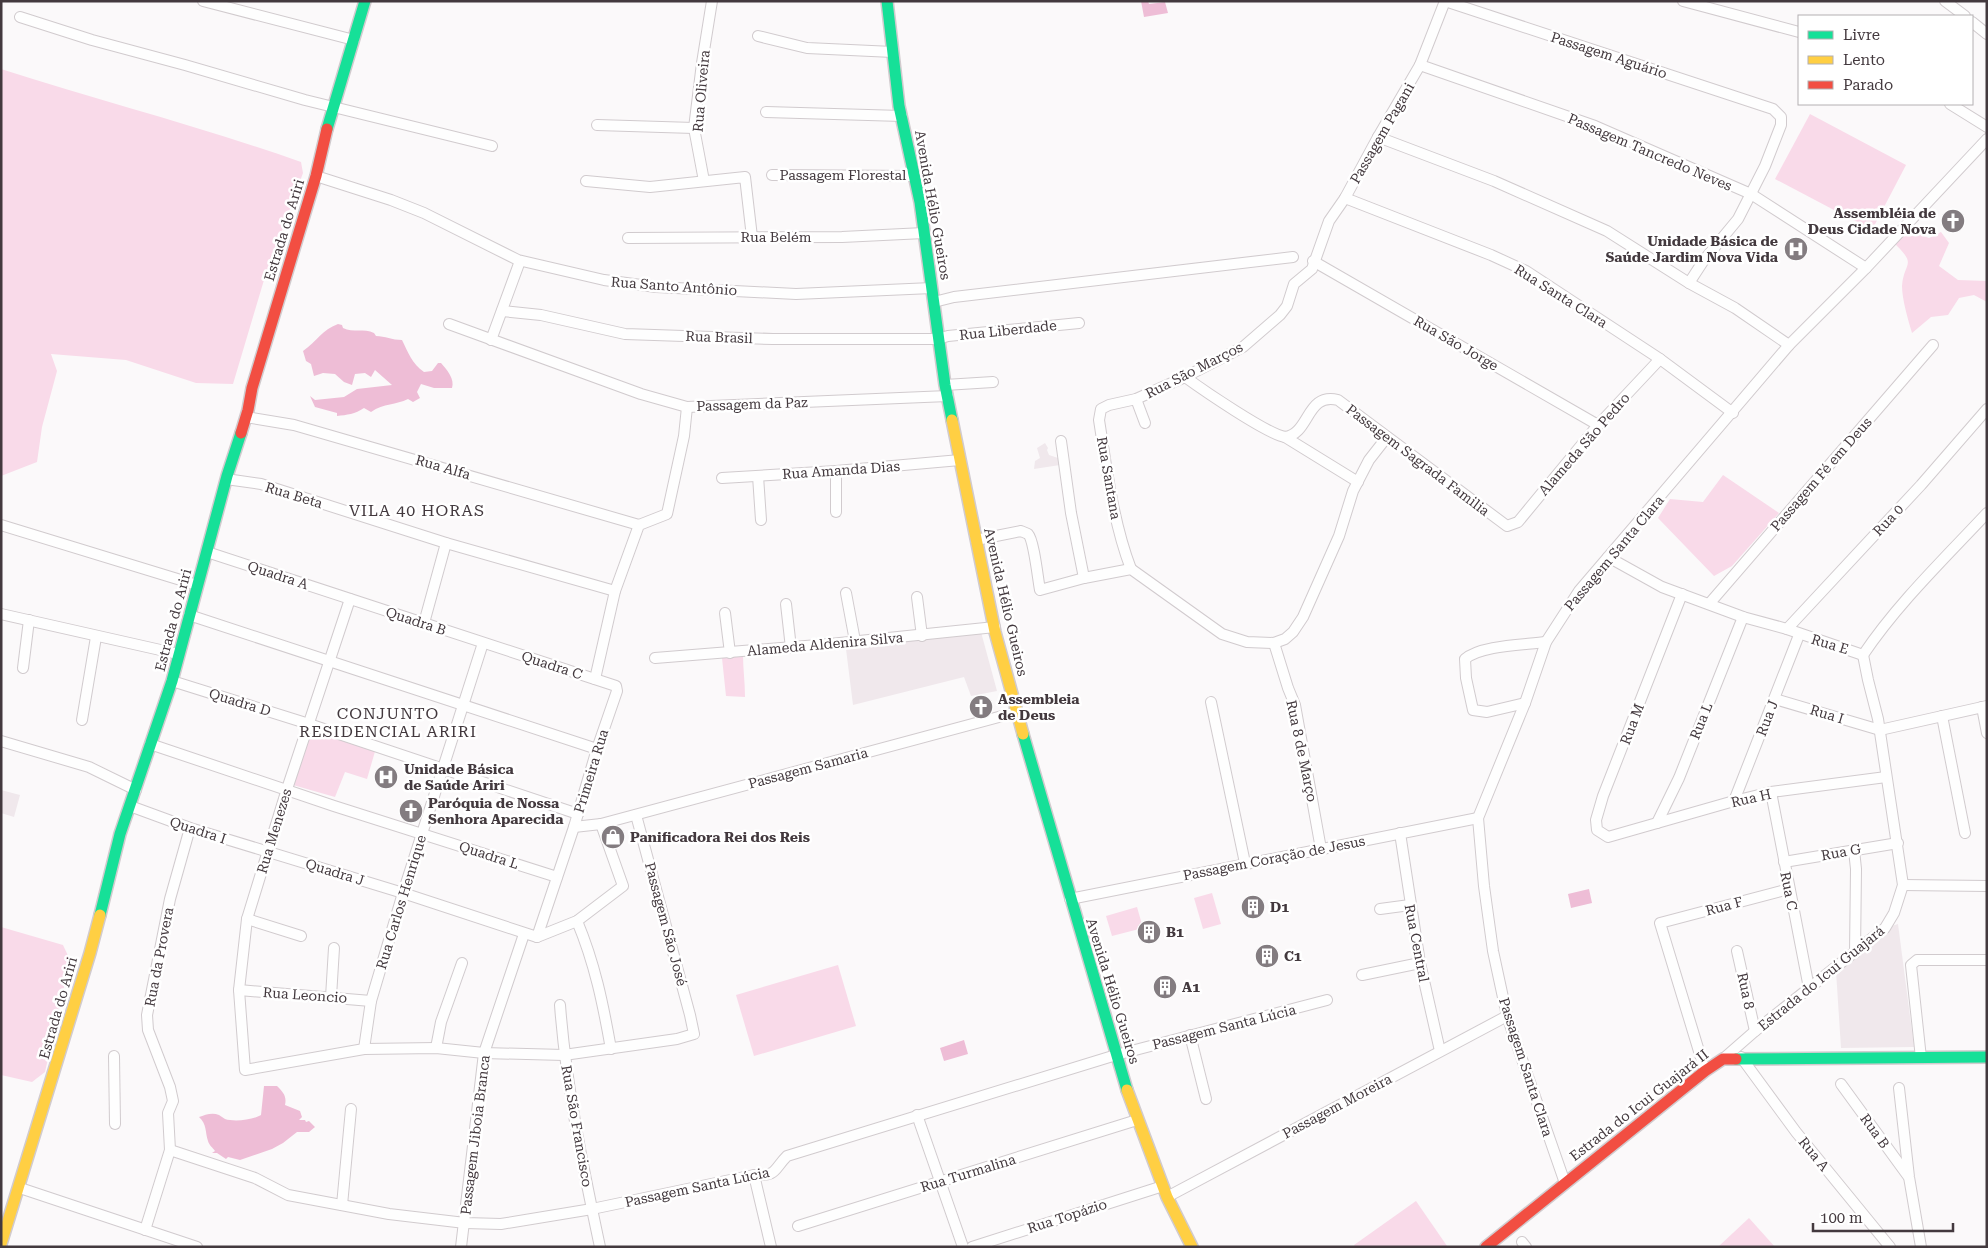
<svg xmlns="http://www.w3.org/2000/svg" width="1988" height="1248" font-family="'Roboto Serif',serif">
	<rect width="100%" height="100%" fill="#fbf9fa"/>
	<g fill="#f0e8ec">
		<polygon points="1045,443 1048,448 1047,450 1049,455 1058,458 1060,465 1034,469 1035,461 1040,458 1037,448"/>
		<polygon points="981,632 997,691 971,696 964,677 853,705 846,649"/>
		<polygon points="1,790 20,795 14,817 1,813"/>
		<polygon points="1898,924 1914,1047 1841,1048 1836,971 1889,927"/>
	</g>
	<g fill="#f9dae9">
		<path d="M1 69C101 101 202 127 301 162L303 173 264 280 233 384 196 383 126 360 51 354 57 371 42 427 37 462 1 476Z"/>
		<polygon points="1810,114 1906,165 1872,230 1775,179"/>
		<path d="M1909 230 1929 238 1941 232 1949 243 1939 266 1958 280 1987 281V302L1974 295 1959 298 1948 315 1931 317 1912 333C1908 320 1902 299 1902 286 1904 261 1918 266 1894 243Z"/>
		<polygon points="1723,475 1779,513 1732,566 1714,576 1658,518 1670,499 1703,502"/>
		<path d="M743 655C743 669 745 682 745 697L726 696 722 658Z"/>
		<polygon points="310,728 376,748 367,779 345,772 335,797 293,785"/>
		<polygon points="1212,893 1221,924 1203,929 1194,898"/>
		<polygon points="1137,907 1143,928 1112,936 1106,916"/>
		<polygon points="1,927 63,945 70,960 45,1072 32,1082 1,1075"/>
		<polygon points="838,965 856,1026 754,1056 736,995"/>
		<polygon points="1416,1201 1447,1246 1355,1247 1354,1245"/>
		<polygon points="1749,1218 1775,1247 1718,1247"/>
	</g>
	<g fill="#eebdd6">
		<polygon points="1141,1 1148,1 1149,4 1165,2 1168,13 1144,17"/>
		<path d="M338 324 342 325 343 328C353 333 364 328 374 333L376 336C385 336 392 340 402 340 408 352 412 364 424 372L432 371 438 363H441C447 370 455 379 452 388H434L421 384 417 392 420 398 413 402 408 399C396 405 384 403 371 412L364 408C355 414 347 415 337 416V413L315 407 310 396 315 400 344 397 357 389 392 385 375 370 371 377 365 373 355 374 352 385 344 382 335 374 323 373 314 376 311 364 306 361 303 351C317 341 322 330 338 324Z"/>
		<polygon points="1589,889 1592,903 1571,908 1568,894"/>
		<polygon points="964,1040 968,1054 944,1061 940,1048"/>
		<path d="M264 1086H277C283 1092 287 1096 285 1105L300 1111 302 1117 299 1120H305L306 1122 309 1121 315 1127 309 1132H297L283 1143 272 1149 240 1160 228 1157 226 1159 217 1153H212L215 1151C213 1148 209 1145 208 1141 205 1132 207 1124 199 1117 205 1115 212 1112 219 1115 221 1116 223 1118 225 1119 234 1122 253 1120 261 1115Z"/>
	</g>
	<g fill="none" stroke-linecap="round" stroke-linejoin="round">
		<g stroke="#d1cbce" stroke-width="12">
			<g id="street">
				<polyline points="203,1 354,40"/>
				<polyline points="1445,1 1773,109 1781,117 1781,125 1765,166 1738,219 1704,260 1689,283"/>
				<polyline points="1683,1 1799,32"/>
				<polyline points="1945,1 1965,16"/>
				<polyline points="20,17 92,40 185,65 305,100 492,146"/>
				<polyline points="1972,22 1987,34"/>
				<polyline points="758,36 807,48 893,52"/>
				<polyline points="1420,65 1595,126 1751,194 1866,268"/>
				<polyline points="1950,104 1987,127"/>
				<polyline points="766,112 902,116"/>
				<polyline points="597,125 694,128"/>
				<polyline points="1378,137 1494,181 1607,231 1689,283 1735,308 1789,345"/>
				<polyline points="772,175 914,176"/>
				<polyline points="316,176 391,200 424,213 518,260 604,280 656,287 796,294 932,288"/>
				<polyline points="586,181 650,187 745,177 752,237"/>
				<polyline points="704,181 694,128 702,63 712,1"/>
				<polyline points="1345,198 1491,255 1526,271 1660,359 1733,413"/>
				<polyline points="628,238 842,237 924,233"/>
				<polyline points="1313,261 1598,425"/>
				<polyline points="934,302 954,297 1293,257"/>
				<polyline points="502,311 541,315 625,334 773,339 938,339 948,336 1079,323"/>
				<polyline points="449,324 641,394 687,407 948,396"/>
				<polyline points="491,340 520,261"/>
				<path d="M1185 377C1203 390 1267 434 1285 437L1358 482"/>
				<polyline points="945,385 993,382"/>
				<polyline points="1136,399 1145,423"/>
				<polyline points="246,417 294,425 639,525"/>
				<path d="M1285 437C1310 434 1306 392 1338 400L1507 526 1518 522 1598 425 1660 359"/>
				<polyline points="1061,441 1071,513 1084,578"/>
				<polyline points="836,471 836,512"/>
				<polyline points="758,476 761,520"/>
				<polyline points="722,478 836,471 960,460"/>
				<polyline points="226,479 261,484 446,543 615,591"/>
				<polyline points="1,525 197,585"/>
				<path d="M976 540 1021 531C1023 532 1026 533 1028 534 1034 540 1038 580 1040 590L1084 578 1131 569 1222 634 1247 642 1274 643 1285 639 1293 632 1303 617 1339 536 1353 491 1369 460 1387 437"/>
				<polyline points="207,552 616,686 617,691 597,749 574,827 537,937"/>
				<polyline points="1608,557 1662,587 1743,617 1787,629 1863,655"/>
				<path d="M1131 569C1113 522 1107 470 1099 420L1101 409 1109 405 1136 399 1185 377 1243 347 1280 315 1287 306 1294 284 1312 269 1329 221 1345 198 1378 137 1420 65 1445 1"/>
				<polyline points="846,593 855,641"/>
				<polyline points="1682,594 1603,796 1596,820 1597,830 1608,837 1734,801 1771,792 1886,777"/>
				<polyline points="917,597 922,636"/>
				<polyline points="350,599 287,789 247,919 239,990 245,1070 364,1049 436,1048 484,1053 564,1055 677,1039 694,1034 690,1015 636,815"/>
				<polyline points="786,604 791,648"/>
				<polyline points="1709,604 1933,345"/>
				<polyline points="725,613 730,653"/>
				<polyline points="1,614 178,654"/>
				<polyline points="189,615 597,749"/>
				<polyline points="424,623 446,543"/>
				<polyline points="1787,629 1921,485 1987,409"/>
				<polyline points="1274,643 1288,688 1295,705 1321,849"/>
				<path d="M1863 655C1898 603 1945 558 1987 513"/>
				<polyline points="655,658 830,644 995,627"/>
				<polyline points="23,668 29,620"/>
				<polyline points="595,679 615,591 639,525 667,514 684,436 687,407"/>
				<polyline points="172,681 309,724 578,814"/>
				<polyline points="1775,699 1880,730 1987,706"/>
				<polyline points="1211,702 1245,863"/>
				<path d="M1525 703 1487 712 1473 710 1466 678 1465 659C1481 645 1525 645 1546 642"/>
				<polyline points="1982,707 1987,733"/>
				<polyline points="1942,716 1965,833"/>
				<polyline points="82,720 96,637"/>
				<polyline points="1,741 89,767 136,790"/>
				<polyline points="150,744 334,806 557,877"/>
				<polyline points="1771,792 1809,988"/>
				<polyline points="1734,801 1799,635"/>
				<polyline points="130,806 190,828 403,893 537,937 577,921 623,886 601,824"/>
				<polyline points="1657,823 1679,778 1743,617"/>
				<polyline points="574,827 601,824 1017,712"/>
				<polyline points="1400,833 1420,963 1440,1051"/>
				<polyline points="1854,850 1856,869 1855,953"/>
				<polyline points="1784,862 1898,843"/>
				<polyline points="1903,885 1987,886"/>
				<polyline points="1070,899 1478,818"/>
				<polyline points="1380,909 1410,905"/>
				<polyline points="247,919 301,936"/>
				<path d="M577 921C595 964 603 1004 611 1049"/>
				<polyline points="1737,951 1755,1031"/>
				<polyline points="1362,975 1420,963"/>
				<polyline points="239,990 371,1001"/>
				<polyline points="331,997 334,948"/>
				<path d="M560 1005C566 1086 583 1167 600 1247"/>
				<polyline points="1190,1035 1206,1099"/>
				<polyline points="436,1048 441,1022 462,963"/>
				<polyline points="364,1049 371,1001 403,893 483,643"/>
				<polyline points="114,1056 115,1124"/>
				<polyline points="1741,1057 1796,1132 1890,1247"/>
				<polyline points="1921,1058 1911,965 1917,960 1987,960"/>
				<polyline points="1723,1059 1755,1031 1885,928 1894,913 1903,885 1878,719 1868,680 1863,655"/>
				<polyline points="1705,1071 1660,923 1789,889"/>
				<polyline points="1841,1084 1908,1176"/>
				<polyline points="1899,1088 1909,1177 1921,1247"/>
				<polyline points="917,1115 963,1247"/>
				<path d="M170 1150 255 1178 288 1195 389 1214 465 1223 501 1224 592 1209 754 1175C778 1176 773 1170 787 1156L1116 1055 1327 1000"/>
				<polyline points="754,1175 771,1247"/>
				<polyline points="1565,1183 1507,1016 1493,951 1484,886 1478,818 1525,703 1546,642 1579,591 1789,345 1866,268 1987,139"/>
				<polyline points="20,1188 197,1247"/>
				<polyline points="1167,1197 1507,1016"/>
				<polyline points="342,1205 351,1109"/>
				<polyline points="798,1226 1137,1120"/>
				<polyline points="145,1230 170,1150 168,1113 173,1101 170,1087 148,1030 147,1015 170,899 190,828"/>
				<polyline points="1522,1242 1526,1247"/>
				<polyline points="461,1247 484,1053 524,934"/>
				<polyline points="972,1247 1163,1186"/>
			</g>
		</g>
		<g stroke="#d1cbce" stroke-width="14">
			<g id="fast">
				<polyline points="887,1 899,106 920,202 945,385 952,420"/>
				<polyline points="327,129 365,1"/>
				<polyline points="1023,734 1127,1090"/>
				<polyline points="100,915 120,834 172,681 227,476 241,433"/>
				<polyline points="1736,1059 1987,1057"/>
			</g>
		</g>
		<g stroke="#d1cbce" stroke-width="14">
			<g id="slow">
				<polyline points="952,420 995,632 1023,734"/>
				<polyline points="1127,1090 1167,1197 1192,1247"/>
				<polyline points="1,1244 90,953 100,915"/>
			</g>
		</g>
		<g stroke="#d1cbce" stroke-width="14">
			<g id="jam">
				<polyline points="241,433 248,410 252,388 316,176 327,129"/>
				<polyline points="1486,1247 1705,1071 1723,1059 1736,1059"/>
			</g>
		</g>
		<use href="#street" stroke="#fefefe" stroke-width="10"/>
		<use href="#fast" stroke="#16e098" stroke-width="11"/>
		<use href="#slow" stroke="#ffcf43" stroke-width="11"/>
		<use href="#jam" stroke="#f24e42" stroke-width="11"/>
	</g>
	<defs>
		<g id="church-disc" transform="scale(1.25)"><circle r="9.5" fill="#837c80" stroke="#fff"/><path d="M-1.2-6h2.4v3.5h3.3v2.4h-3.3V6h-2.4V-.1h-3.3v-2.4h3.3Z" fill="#fff"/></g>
		<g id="hospital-disc" transform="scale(1.25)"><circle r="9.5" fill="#837c80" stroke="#fff"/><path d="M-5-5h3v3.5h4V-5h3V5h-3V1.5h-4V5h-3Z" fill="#fff"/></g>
		<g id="shop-disc" transform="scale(1.25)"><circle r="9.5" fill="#837c80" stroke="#fff"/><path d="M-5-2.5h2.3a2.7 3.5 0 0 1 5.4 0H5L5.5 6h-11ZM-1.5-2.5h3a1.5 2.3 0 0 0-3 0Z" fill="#fff"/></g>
		<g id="building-disc" transform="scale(1.25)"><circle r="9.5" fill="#837c80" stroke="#fff"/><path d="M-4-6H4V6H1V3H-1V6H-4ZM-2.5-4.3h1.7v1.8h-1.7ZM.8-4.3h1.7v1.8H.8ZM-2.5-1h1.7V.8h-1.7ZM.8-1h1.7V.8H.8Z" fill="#fff"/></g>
	</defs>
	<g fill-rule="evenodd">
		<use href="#church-disc" x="1953" y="221"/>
		<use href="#hospital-disc" x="1796" y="249"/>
		<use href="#church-disc" x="981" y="707"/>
		<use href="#hospital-disc" x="386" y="777"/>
		<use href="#church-disc" x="411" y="811"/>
		<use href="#shop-disc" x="613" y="837"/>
		<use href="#building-disc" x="1253" y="907"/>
		<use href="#building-disc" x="1149" y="932"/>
		<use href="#building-disc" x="1267" y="956"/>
		<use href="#building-disc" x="1165" y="987"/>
	</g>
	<g text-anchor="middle" stroke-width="5" stroke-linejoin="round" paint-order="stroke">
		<g font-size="14" fill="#43393e" stroke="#fff">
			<text transform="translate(1609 55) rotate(18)" y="5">Passagem Aguário</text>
			<text transform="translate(701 91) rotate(-85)" y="5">Rua Oliveira</text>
			<text transform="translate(1382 133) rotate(-60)" y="5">Passagem Pagani</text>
			<text transform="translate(1650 152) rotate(23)" y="5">Passagem Tancredo Neves</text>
			<text x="843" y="180">Passagem Florestal</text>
			<text transform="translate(933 205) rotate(80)" y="5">Avenida Hélio Gueiros</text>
			<text transform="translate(284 230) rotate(-73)" y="5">Estrada do Ariri</text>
			<text x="776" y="242">Rua Belém</text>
			<text transform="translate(674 286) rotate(4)" y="5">Rua Santo Antônio</text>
			<text transform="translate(1561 296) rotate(32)" y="5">Rua Santa Clara</text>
			<text transform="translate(1008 330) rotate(-6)" y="5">Rua Liberdade</text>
			<text transform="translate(719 337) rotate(2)" y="5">Rua Brasil</text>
			<text transform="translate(1456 343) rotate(30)" y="5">Rua São Jorge</text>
			<text transform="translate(1194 370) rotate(-27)" y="5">Rua São Marços</text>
			<text transform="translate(752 404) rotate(-2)" y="5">Passagem da Paz</text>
			<text transform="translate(1584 444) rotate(-49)" y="5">Alameda São Pedro</text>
			<text transform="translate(1418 460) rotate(37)" y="5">Passagem Sagrada Familia</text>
			<text transform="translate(443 467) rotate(16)" y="5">Rua Alfa</text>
			<text transform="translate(841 470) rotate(-4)" y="5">Rua Amanda Dias</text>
			<text transform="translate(1821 474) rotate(-49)" y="5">Passagem Fé em Deus</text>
			<text transform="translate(1109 478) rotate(80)" y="5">Rua Santana</text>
			<text transform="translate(294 495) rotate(17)" y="5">Rua Beta</text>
			<text transform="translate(1888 520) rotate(-47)" y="5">Rua 0</text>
			<text transform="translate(1614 553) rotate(-50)" y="5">Passagem Santa Clara</text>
			<text transform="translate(278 575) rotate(18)" y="5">Quadra A</text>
			<text transform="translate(1006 602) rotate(77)" y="5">Avenida Hélio Gueiros</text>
			<text transform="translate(173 620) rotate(-75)" y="5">Estrada do Ariri</text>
			<text transform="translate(416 621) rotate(18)" y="5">Quadra B</text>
			<text transform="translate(825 644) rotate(-5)" y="5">Alameda Aldenira Silva</text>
			<text transform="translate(1830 644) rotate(17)" y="5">Rua E</text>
			<text transform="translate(552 665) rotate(18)" y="5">Quadra C</text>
			<text transform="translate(240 702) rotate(17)" y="5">Quadra D</text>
			<text transform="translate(1827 714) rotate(17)" y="5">Rua I</text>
			<text transform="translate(1767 718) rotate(-69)" y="5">Rua J</text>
			<text transform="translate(1701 721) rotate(-68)" y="5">Rua L</text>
			<text transform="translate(1632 724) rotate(-69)" y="5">Rua M</text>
			<text transform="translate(1302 751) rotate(78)" y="5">Rua 8 de Março</text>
			<text transform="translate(808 768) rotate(-15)" y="5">Passagem Samaria</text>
			<text transform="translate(591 771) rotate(-73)" y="5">Primeira Rua</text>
			<text transform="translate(1751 798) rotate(-13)" y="5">Rua H</text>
			<text transform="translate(198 830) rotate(18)" y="5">Quadra I</text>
			<text transform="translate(274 831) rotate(-73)" y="5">Rua Menezes</text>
			<text transform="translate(1841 852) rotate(-10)" y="5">Rua G</text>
			<text transform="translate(489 855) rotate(18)" y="5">Quadra L</text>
			<text transform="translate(1274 858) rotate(-11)" y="5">Passagem Coração de Jesus</text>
			<text transform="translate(335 872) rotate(17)" y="5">Quadra J</text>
			<text transform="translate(1789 891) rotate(79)" y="5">Rua C</text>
			<text transform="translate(401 902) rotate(-73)" y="5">Rua Carlos Henrique</text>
			<text transform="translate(1724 906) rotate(-15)" y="5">Rua F</text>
			<text transform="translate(666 924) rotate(75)" y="5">Passagem São José</text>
			<text transform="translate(1417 943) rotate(79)" y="5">Rua Central</text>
			<text transform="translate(159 957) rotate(-79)" y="5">Rua da Provera</text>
			<text transform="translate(1821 978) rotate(-39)" y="5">Estrada do Icuí Guajará</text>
			<text transform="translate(1113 991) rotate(73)" y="5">Avenida Hélio Gueiros</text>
			<text transform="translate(1746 991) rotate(78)" y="5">Rua 8</text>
			<text transform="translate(305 995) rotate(4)" y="5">Rua Leoncio</text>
			<text transform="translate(58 1008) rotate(-74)" y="5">Estrada do Ariri</text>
			<text transform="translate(1224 1027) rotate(-14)" y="5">Passagem Santa Lúcia</text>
			<text transform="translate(1526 1067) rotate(72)" y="5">Passagem Santa Clara</text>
			<text transform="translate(1639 1105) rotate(-38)" y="5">Estrada do Icui Guajará II</text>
			<text transform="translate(1337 1106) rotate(-28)" y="5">Passagem Moreira</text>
			<text transform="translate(577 1126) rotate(80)" y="5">Rua São Francisco</text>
			<text transform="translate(1875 1131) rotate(54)" y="5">Rua B</text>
			<text transform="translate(475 1135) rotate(-83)" y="5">Passagem Jiboia Branca</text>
			<text transform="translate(1814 1154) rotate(51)" y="5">Rua A</text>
			<text transform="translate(968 1173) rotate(-17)" y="5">Rua Turmalina</text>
			<text transform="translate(697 1187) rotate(-12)" y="5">Passagem Santa Lúcia</text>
			<text transform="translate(1067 1216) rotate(-18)" y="5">Rua Topázio</text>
		</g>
		<g font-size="14" font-weight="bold" fill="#43393e" stroke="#fff" text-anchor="start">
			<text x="1936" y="218" text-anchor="end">Assembléia de<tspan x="1936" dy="16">Deus Cidade Nova</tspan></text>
			<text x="1778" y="246" text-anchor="end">Unidade Básica de<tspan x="1778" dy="16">Saúde Jardim Nova Vida</tspan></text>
			<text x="998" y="704">Assembleia<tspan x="998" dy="16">de Deus</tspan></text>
			<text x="404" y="774">Unidade Básica<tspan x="404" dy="16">de Saúde Ariri</tspan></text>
			<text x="428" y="808">Paróquia de Nossa<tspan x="428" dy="16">Senhora Aparecida</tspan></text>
			<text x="630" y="842">Panificadora Rei dos Reis</text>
			<text x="1270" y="912">D1</text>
			<text x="1166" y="937">B1</text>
			<text x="1284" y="961">C1</text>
			<text x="1182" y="992">A1</text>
		</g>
		<g font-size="16" letter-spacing="1" fill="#43393e" stroke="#fff">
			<text x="417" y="516">VILA 40 HORAS</text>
			<text x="388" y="719">CONJUNTO<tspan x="388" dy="18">RESIDENCIAL ARIRI</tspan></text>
		</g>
	</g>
	<rect width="1988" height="1248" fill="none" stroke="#43393e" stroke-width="5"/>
	<rect x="1798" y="15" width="175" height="90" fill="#ffffff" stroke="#b4b0b2"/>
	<rect x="1808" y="31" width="25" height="8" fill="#16e098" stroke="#b4b0b2"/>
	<text x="1843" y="40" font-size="15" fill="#43393e">Livre</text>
	<rect x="1808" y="56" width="25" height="8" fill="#ffcf43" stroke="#b4b0b2"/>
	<text x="1843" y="65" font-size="15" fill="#43393e">Lento</text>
	<rect x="1808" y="81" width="25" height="8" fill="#f24e42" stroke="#b4b0b2"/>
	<text x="1843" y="90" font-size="15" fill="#43393e">Parado</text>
	<path d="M1813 1223v8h140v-8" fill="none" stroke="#43393e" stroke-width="2.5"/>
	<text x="1820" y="1223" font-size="15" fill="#43393e" stroke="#ffffff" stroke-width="4" paint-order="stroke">100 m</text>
</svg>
